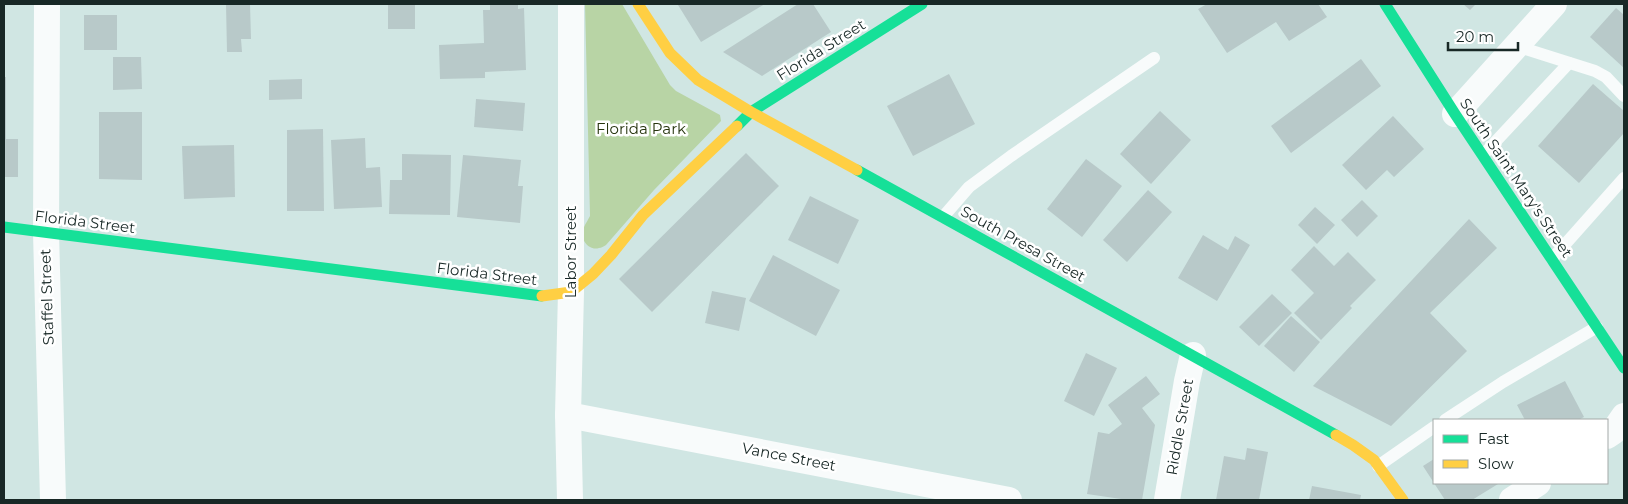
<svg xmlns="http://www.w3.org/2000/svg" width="1628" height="504" font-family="Montserrat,sans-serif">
	<rect width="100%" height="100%" fill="#d0e6e3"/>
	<path fill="#b8d4a5" d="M585 4H622L670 85 676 91 720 115 721 121 654 190 606 245C604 246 601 248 599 248 589 251 580 240 583 230 584 226 588 220 590 216Z"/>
	<g fill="#b8c9c9">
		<polygon points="226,4 250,4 251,39 241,39 242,52 227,52"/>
		<rect x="388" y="4" width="27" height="25"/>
		<polygon points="490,4 518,4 518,9 524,8 526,70 485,72 485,78 440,79 439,45 484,43 483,10 490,10"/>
		<polygon points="679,4 765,4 701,42 678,5"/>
		<polygon points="798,4 813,4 831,32 762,76 723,52"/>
		<polygon points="1207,4 1318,4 1327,17 1289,41 1276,22 1227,53 1198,9"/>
		<polygon points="1463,4 1476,4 1470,10"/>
		<polygon points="1616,8 1624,15 1624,68 1590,37"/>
		<rect x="84" y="15" width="33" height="35"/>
		<polygon points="113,57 141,57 142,89 113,90"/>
		<polygon points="1361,59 1381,86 1291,153 1271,126"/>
		<polygon points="949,74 975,124 913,156 887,106"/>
		<polygon points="4,77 6,77 6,139 18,139 18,177 4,177"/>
		<polygon points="302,79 302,99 269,100 269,80"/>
		<polygon points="1593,84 1624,111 1624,133 1579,183 1538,146"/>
		<polygon points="476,99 525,103 523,131 474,127"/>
		<polygon points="1160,111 1191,140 1151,184 1120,154"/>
		<polygon points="99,112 142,112 142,180 99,179"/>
		<polygon points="1393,116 1424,149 1394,177 1387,170 1366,190 1342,165"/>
		<polygon points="323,129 324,211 287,211 287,130"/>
		<polygon points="365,138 366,168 380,167 382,207 334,209 331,140"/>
		<polygon points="234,145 235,197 184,199 182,146"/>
		<polygon points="746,153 779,186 652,312 619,279"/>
		<polygon points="402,154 451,155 450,215 389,214 390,180 402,180"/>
		<polygon points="463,155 521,160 518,186 523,186 520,223 457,217"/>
		<polygon points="1086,159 1122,186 1082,237 1047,209"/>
		<polygon points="1148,190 1172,212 1127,262 1103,240"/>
		<polygon points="810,196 859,220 838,264 788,240"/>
		<polygon points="1362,200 1378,216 1357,237 1341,220"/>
		<polygon points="1315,207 1335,225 1317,244 1298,225"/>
		<polygon points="1469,219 1497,248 1430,313 1467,351 1391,426 1313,386"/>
		<polygon points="1203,235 1228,250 1235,236 1250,245 1217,301 1178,278"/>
		<polygon points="1314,246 1334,266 1348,252 1376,280 1350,306 1352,308 1321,340 1294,313 1314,293 1291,270"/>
		<polygon points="773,255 840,290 816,336 749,301"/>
		<polygon points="712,291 746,298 739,331 705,323"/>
		<polygon points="1272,294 1292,313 1259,346 1239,327"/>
		<polygon points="1291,316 1320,342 1294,372 1264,346"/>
		<polygon points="1086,353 1117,368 1094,416 1064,401"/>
		<polygon points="1146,376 1160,394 1142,408 1155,425 1142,500 1128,500 1087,494 1098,432 1109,434 1122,424 1108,405"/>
		<polygon points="1565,381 1584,417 1578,420 1525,420 1517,405"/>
		<polygon points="1247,448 1268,452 1259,500 1216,500 1224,456 1245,460"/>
		<polygon points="1434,459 1434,483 1497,483 1498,484 1472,500 1445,500 1423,466"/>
		<polygon points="1312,486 1361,495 1360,500 1309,500"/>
	</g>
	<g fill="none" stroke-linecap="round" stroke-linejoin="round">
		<g stroke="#f8fbfb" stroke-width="12">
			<polyline points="1516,46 1595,71 1606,77 1624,96"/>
			<polyline points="1483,155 1569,63"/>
			<polyline points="943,217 969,187 1011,156 1154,58"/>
			<polyline points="1552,259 1624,178"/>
			<polyline points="1445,420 1503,382 1597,327"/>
			<polyline points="1378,466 1434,427"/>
		</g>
		<g stroke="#f8fbfb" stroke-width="26">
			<polyline points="47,4 46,232 53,500"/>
			<polyline points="1455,114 1554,4"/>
			<polyline points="568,415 1009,500"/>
			<polyline points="1607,436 1613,432 1624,416"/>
			<polyline points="570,500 568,415 571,292 571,4"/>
			<polyline points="1167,500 1187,381 1193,355"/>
			<polyline points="1512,500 1538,483"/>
		</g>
		<g stroke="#16e098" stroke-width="11">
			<polyline points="1385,4 1455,114 1624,368"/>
			<polyline points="737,126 751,112 922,4"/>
			<polyline points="857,170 1336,435"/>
			<polyline points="4,227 542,296"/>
		</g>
		<g stroke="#ffcf43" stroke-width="11">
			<polyline points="638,4 670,53 698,80 751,112 857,170"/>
			<polyline points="542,296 571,292 593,274 611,255 643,215 737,126"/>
			<polyline points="1336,435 1353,445 1374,460 1403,500"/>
		</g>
	</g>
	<g text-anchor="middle" stroke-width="5" stroke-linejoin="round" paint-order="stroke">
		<g font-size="15" fill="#182826" stroke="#fff">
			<text transform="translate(821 50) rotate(-32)" y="5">Florida Street</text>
			<text transform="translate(1516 178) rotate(56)" y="5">South Saint Mary's Street</text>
			<text transform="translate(85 222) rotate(7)" y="5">Florida Street</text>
			<text transform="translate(1023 244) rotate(29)" y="5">South Presa Street</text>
			<text transform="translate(571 252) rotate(-90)" y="5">Labor Street</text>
			<text transform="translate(487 274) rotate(7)" y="5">Florida Street</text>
			<text transform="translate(47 297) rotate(-92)" y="5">Staffel Street</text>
			<text transform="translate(1180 427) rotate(-80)" y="5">Riddle Street</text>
			<text transform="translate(789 457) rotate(11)" y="5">Vance Street</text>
		</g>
		<g font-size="15" fill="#26340d" stroke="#fff">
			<text x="641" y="134">Florida Park</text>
		</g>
	</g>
	<rect width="1628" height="504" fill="none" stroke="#182826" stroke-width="10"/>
	<rect x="1433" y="419" width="175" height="65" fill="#ffffff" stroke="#a3a9a8"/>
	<rect x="1443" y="435" width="25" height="8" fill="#16e098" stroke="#a3a9a8"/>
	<text x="1478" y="444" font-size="15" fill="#182826">Fast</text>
	<rect x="1443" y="460" width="25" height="8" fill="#ffcf43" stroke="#a3a9a8"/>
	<text x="1478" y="469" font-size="15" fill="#182826">Slow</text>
	<path d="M1448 42v8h70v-8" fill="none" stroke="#182826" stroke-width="2.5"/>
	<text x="1456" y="42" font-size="15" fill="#182826" stroke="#ffffff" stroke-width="4" paint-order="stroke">20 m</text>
</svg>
